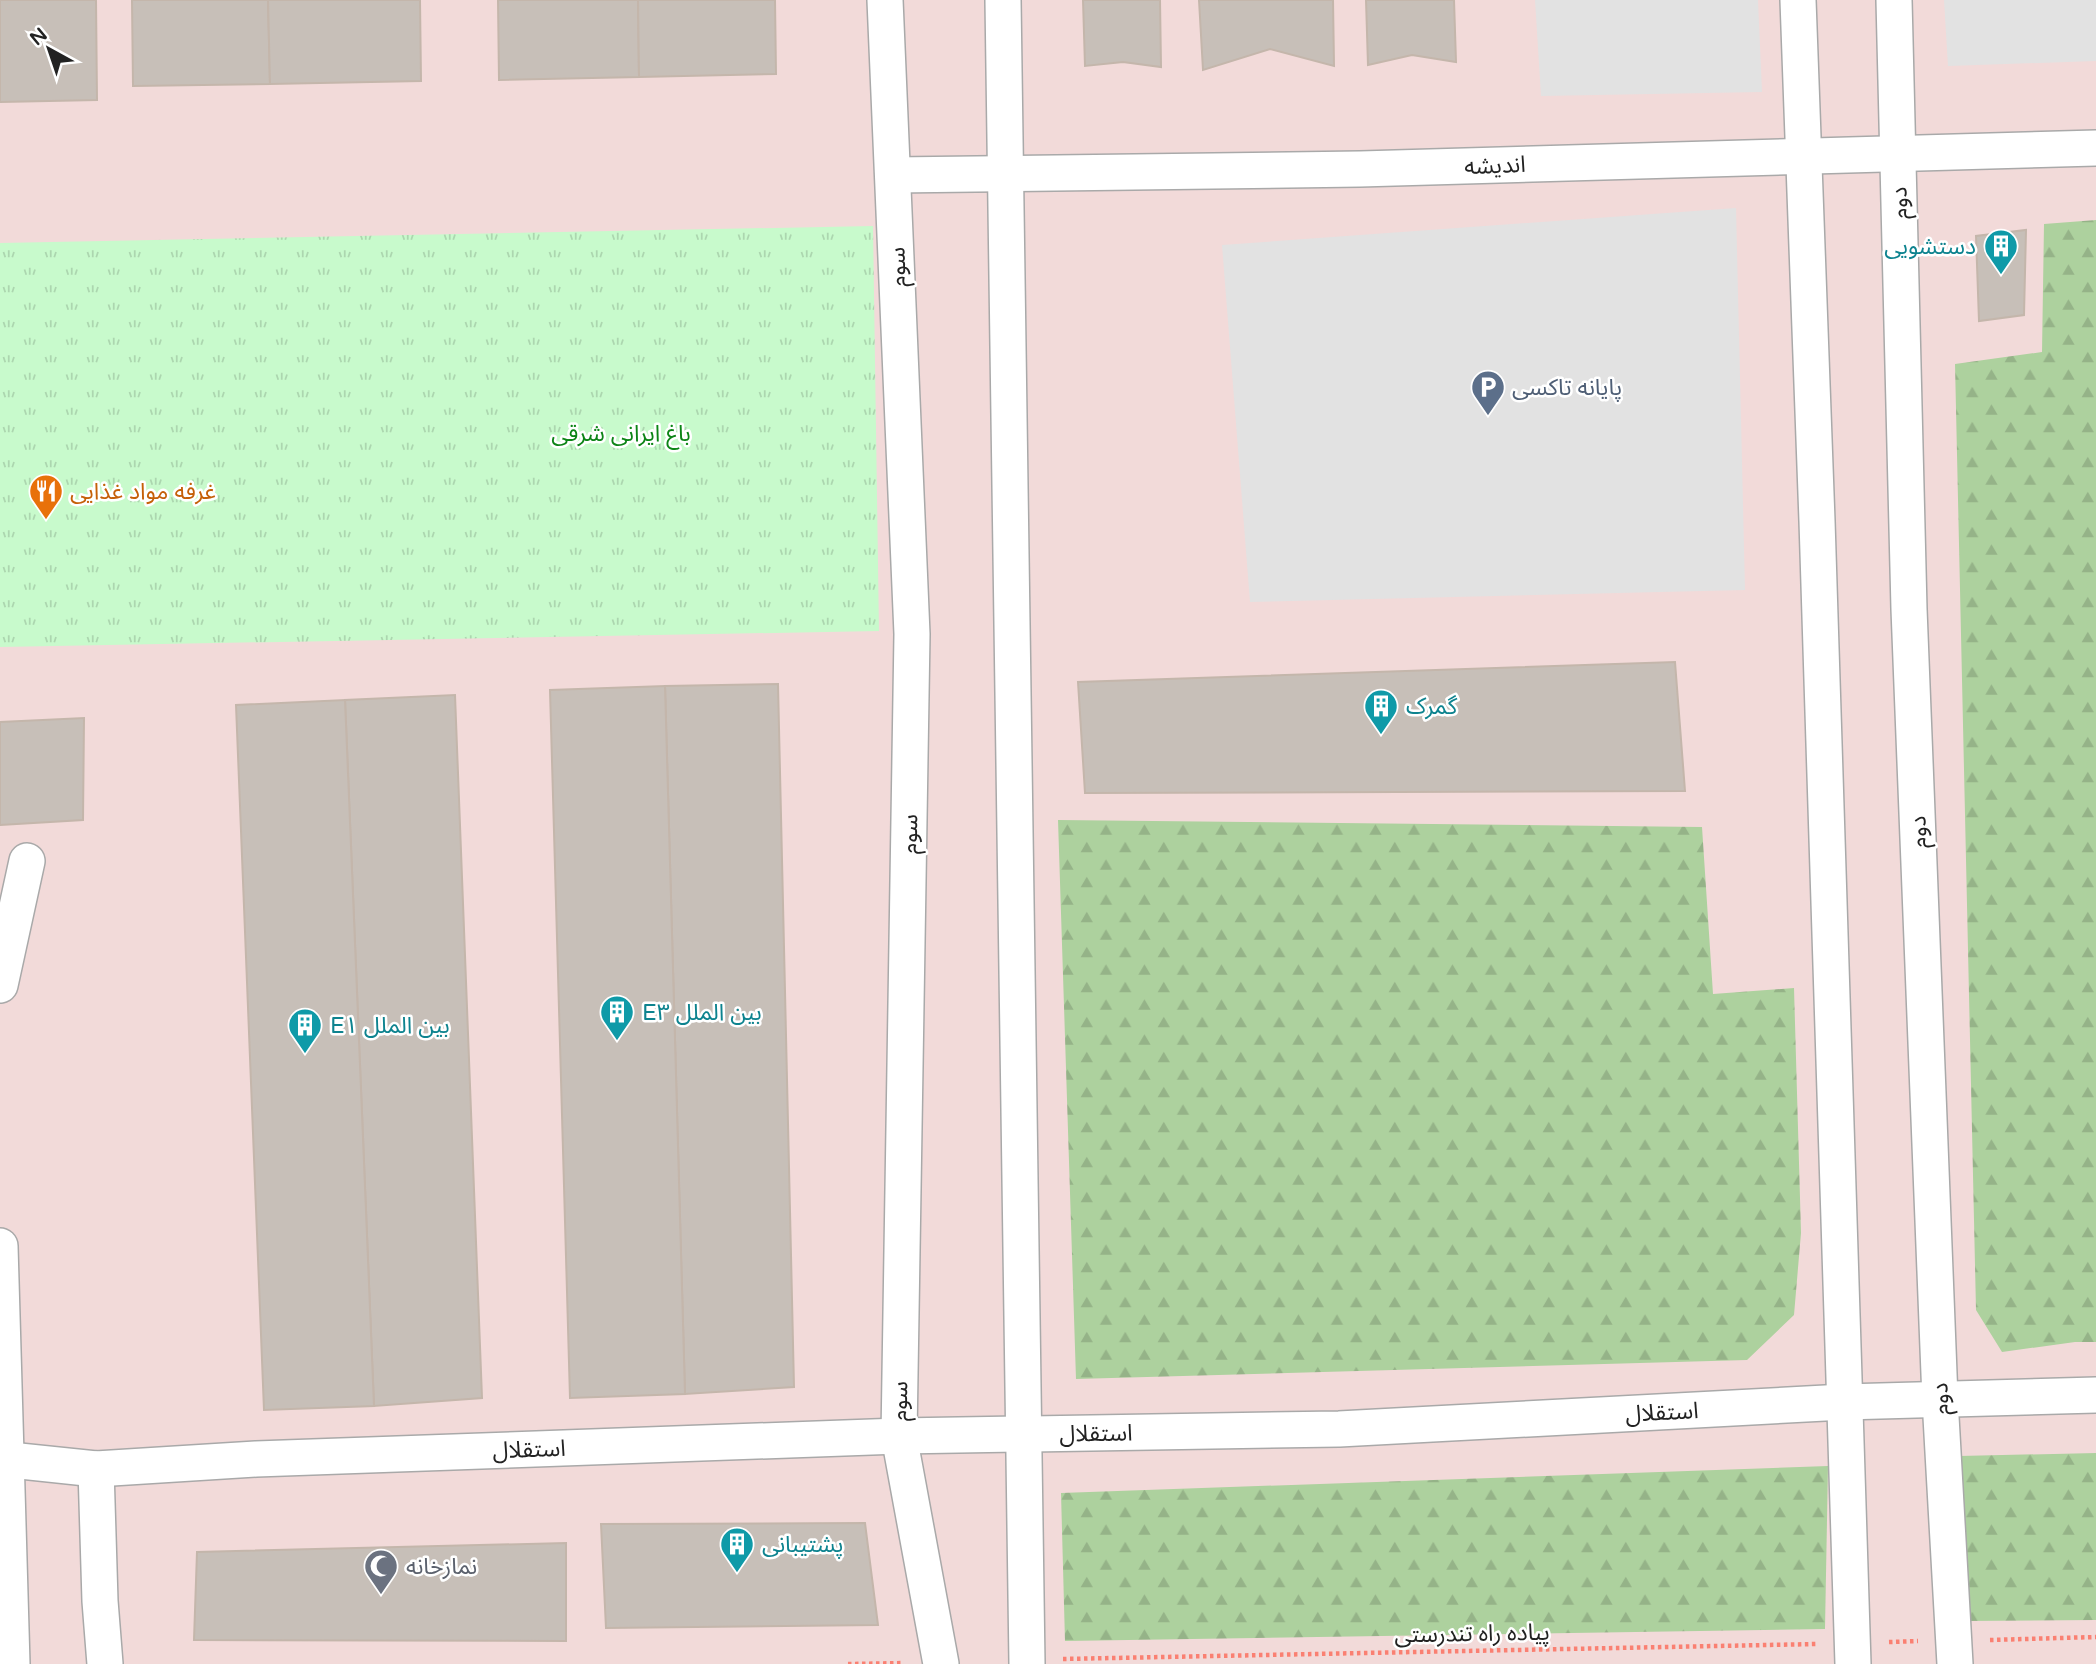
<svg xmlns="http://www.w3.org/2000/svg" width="2096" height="1664" font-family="'Varela Round','Noto Sans Arabic',sans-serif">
	<defs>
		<pattern id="forest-firs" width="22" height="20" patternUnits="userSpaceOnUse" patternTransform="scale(1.75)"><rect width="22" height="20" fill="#add19e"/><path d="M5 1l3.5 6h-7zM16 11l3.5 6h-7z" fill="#95b388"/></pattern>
		<pattern id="park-tufts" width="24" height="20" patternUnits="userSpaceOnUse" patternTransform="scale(1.75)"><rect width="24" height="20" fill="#c8facc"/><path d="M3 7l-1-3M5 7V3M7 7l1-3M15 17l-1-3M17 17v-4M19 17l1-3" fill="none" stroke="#acd6af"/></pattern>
	</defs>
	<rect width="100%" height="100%" fill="#f2efe9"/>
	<rect fill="#f2dad9" x="0" y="0" width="2096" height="1664"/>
	<g fill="url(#forest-firs)">
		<polygon points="2096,220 2096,1342 2075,1342 2002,1352 1976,1310 1955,364 2042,352 2044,224"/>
		<polygon points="1058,820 1702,827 1713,994 1794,988 1801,1233 1794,1315 1747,1360 1076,1379"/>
		<polygon points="2096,1453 2096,1620 1964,1621 1959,1456"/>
		<polygon points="1828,1466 1825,1629 1065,1641 1061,1493"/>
	</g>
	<polygon fill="url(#park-tufts)" points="873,226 879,631 0,647 0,243"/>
	<g fill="#e2e2e2">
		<polygon points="1535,0 1758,0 1762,92 1541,96"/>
		<polygon points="1944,0 2096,0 2096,61 1948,66"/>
		<polygon points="1736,208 1745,590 1250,602 1222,245"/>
	</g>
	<g fill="#c7bfb8" stroke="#c4b6ab" stroke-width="2">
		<polygon points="0,0 96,0 97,100 0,102"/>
		<polygon points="132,0 268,0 270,84 133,86"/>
		<polygon points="268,0 420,0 421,81 270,84"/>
		<polygon points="498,0 638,0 639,77 499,80"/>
		<polygon points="638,0 775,0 776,74 639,77"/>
		<polygon points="1083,0 1160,0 1161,67 1123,62 1085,66"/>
		<polygon points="1199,0 1333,0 1334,66 1270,49 1203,70"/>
		<polygon points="1366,0 1454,0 1456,62 1412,55 1368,65"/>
		<polygon points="2026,230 2024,315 1979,321 1976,236"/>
		<polygon points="1675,662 1685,791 1085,793 1078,682"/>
		<polygon points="778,684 794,1387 685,1394 665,686"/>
		<polygon points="665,686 685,1394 570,1398 550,690"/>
		<polygon points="455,695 482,1398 374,1406 345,700"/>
		<polygon points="345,700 374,1406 264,1410 236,705"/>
		<polygon points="84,718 83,820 0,825 0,722"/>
		<polygon points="865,1523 878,1625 606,1628 601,1524"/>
		<polygon points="566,1543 566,1641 194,1640 197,1552"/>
	</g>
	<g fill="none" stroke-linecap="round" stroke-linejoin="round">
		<g stroke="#a9a9a9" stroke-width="38">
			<g id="minor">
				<polyline points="885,0 912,634 899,1436 941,1664"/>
				<polyline points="1003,0 1027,1664"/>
				<polyline points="1798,0 1817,521 1853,1664"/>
				<polyline points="1894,0 1909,609 1940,1399 1955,1664"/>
				<polyline points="893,175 1360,169 2096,148"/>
				<polyline points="0,985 27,861"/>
				<polyline points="0,1246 12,1664"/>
				<polyline points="0,1459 96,1469 256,1459 899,1436 1339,1429 1844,1402 2096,1395"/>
				<polyline points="96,1469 100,1601 105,1664"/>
			</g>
		</g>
		<g stroke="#fa8072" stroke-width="4.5" stroke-dasharray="3.5 3.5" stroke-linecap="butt">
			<polyline points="1990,1640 2096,1637"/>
			<polyline points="1889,1642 1918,1641"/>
			<polyline points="1063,1659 1817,1644"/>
			<polyline points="848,1664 904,1663"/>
		</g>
		<use href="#minor" stroke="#fff" stroke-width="35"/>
	</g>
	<defs>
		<g id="building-pin" transform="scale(1.75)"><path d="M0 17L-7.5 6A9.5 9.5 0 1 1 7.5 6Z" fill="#0f9aa8" stroke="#fff"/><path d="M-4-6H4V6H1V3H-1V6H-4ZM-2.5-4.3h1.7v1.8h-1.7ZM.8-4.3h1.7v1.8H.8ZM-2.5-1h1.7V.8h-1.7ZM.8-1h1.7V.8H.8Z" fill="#fff"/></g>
		<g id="parking-pin" transform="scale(1.75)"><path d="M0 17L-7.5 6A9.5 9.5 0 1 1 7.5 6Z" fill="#5c6f8a" stroke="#fff"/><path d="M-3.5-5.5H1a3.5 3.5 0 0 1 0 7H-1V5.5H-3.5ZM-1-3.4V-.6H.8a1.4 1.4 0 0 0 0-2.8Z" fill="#fff"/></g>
		<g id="restaurant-pin" transform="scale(1.75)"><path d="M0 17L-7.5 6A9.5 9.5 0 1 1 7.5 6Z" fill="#e8710a" stroke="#fff"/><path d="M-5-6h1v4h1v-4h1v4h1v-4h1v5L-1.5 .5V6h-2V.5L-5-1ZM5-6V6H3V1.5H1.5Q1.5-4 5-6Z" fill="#fff"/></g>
		<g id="mosque-pin" transform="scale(1.75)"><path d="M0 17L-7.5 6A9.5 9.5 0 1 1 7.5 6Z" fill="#6b7280" stroke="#fff"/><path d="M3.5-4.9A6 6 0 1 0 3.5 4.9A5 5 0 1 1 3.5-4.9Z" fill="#fff"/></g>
	</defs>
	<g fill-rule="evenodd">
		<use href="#building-pin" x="2001" y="246"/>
		<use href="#parking-pin" x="1488" y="387"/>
		<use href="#restaurant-pin" x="46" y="491"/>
		<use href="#building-pin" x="1381" y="706"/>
		<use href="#building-pin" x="617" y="1012"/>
		<use href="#building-pin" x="305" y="1025"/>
		<use href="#building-pin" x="737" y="1544"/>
		<use href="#mosque-pin" x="381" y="1566"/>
	</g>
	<g text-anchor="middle" stroke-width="5" stroke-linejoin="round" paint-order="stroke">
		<g font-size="23" fill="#222" stroke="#fff">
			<text transform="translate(1495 165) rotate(-2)" y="8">اندیشه</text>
			<text transform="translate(1899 203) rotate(-92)" y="8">دوم</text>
			<text transform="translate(897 267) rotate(-92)" y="8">سوم</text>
			<text transform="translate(1918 832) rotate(-92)" y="8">دوم</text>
			<text transform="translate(909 834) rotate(-89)" y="8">سوم</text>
			<text transform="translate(1940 1399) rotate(-93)" y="8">دوم</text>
			<text transform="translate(899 1401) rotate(-89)" y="8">سوم</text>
			<text transform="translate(1662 1412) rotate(-3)" y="8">استقلال</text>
			<text transform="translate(1096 1433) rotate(-1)" y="8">استقلال</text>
			<text transform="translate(529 1449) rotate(-2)" y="8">استقلال</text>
			<text transform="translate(1472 1633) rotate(-1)" y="8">پیاده راه تندرستی</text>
		</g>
		<g font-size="23" fill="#0d838f" stroke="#fff" text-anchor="start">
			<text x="1976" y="254" text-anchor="end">دستشویی</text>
			<text x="1406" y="714">گمرک</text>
			<text x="642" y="1020">E۳ بین الملل</text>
			<text x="330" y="1033">E۱ بین الملل</text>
			<text x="762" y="1552">پشتیبانی</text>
		</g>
		<g font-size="23" fill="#4e5e75" stroke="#fff" text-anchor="start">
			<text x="1512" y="395">پایانه تاکسی</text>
		</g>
		<g font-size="23" fill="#0c8416" stroke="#fff">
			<text x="621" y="441">باغ ایرانی شرقی</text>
		</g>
		<g font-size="23" fill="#c56008" stroke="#fff" text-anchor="start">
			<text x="70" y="499">غرفه مواد غذایی</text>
		</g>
		<g font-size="23" fill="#5b616d" stroke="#fff" text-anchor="start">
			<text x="406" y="1574">نمازخانه</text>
		</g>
	</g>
	<g transform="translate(49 49) rotate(320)" stroke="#ffffff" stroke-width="5" paint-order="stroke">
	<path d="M0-5L12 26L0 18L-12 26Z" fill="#222222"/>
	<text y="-10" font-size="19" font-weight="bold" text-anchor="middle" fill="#222222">N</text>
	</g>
</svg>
